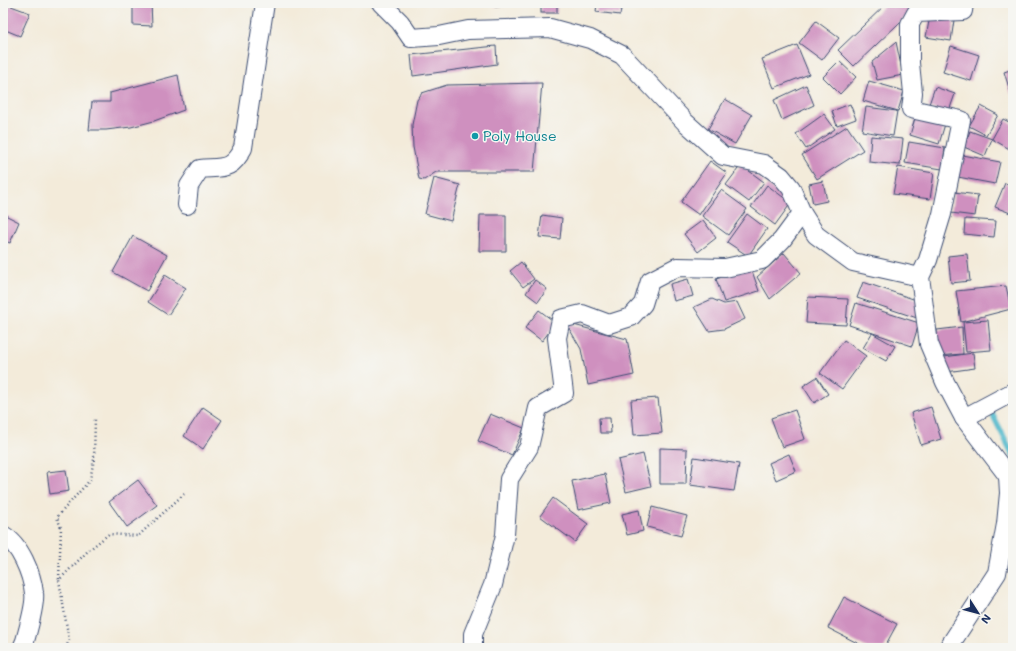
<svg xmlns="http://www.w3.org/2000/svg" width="1016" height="651" font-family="Mali,sans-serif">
	<rect width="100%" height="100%" fill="#f6f6f2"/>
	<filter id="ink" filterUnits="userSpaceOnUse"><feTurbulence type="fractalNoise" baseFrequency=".025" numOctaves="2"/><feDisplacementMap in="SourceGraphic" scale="8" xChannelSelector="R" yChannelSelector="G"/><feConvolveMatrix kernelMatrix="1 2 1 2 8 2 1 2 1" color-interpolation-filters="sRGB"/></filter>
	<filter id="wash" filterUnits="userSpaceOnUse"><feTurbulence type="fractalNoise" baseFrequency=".012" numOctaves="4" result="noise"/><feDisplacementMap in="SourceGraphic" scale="16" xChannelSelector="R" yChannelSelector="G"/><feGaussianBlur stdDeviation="0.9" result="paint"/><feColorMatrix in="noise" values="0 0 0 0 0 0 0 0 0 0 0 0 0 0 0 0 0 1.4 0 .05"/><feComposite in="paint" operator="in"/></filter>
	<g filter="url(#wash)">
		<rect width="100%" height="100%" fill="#f3ebda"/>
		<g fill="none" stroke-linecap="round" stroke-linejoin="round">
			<polyline stroke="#4eb8cb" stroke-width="6" points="989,407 1013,455"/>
		</g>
		<g id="blocks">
			<g fill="#cf90bf">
				<polygon points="3,3 30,13 20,36 3,29"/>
				<polygon points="133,3 151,3 152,26 133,25"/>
				<polygon points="495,3 529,3 529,4 495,7"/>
				<rect x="541" y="3" width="16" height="10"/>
				<polygon points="597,3 622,3 620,15 596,12"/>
				<polygon points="887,3 916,3 918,5 854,66 838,50"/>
				<polygon points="930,16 954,20 951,41 926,37"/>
				<polygon points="816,21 839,38 822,60 799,43"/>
				<polygon points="896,42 903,75 877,80 872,62"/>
				<polygon points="797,45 809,74 774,88 762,59"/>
				<polygon points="496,46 497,64 413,76 411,55"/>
				<polygon points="951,46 979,55 971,81 943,72"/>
				<polygon points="839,61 856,77 840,94 823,77"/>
				<polygon points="1013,69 1013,93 1011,94 1004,72"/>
				<polygon points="178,75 184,110 154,121 131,127 106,130 89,130 92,102 110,102 110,93"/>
				<polygon points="869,81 904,91 898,111 863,101"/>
				<polygon points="542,83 534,172 436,172 424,180 419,179 413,147 412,125 417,100 422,93 447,85"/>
				<polygon points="806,85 814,105 782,120 774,100"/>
				<polygon points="935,87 955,94 948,114 928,107"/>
				<polygon points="725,99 752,115 735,144 708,129"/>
				<polygon points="850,104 856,119 837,126 832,111"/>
				<polygon points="981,106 998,115 986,135 969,126"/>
				<polygon points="866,107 897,111 893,136 862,131"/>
				<polygon points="824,114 835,129 806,149 796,134"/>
				<polygon points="916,115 945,124 939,144 910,135"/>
				<polygon points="1003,119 1013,124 1013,151 992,139"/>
				<polygon points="847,126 863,150 817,179 802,155"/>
				<polygon points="970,131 992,139 985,156 964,147"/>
				<polygon points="871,136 903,139 900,165 869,162"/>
				<polygon points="909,142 945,148 942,169 905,163"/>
				<polygon points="963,155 1000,162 995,184 958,177"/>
				<polygon points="710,161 727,173 699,215 681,202"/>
				<polygon points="741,165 764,182 749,202 726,185"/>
				<polygon points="898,167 934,173 930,199 893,194"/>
				<polygon points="434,178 460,185 451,221 425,214"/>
				<polygon points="823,181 827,201 813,204 809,184"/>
				<polygon points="1005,183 1013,186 1013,214 995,207"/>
				<polygon points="767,185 791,203 775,225 751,207"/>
				<polygon points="721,190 747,209 728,235 702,216"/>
				<polygon points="954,192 978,195 975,216 951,213"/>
				<polygon points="3,214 19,222 10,243 3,240"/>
				<polygon points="747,214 767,229 748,256 727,242"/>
				<polygon points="480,215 506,215 506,251 479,251"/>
				<polygon points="542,215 562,218 560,239 539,237"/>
				<polygon points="965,219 996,221 994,237 964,234"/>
				<polygon points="703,220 716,238 698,252 684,234"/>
				<polygon points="133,236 167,255 147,291 113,272"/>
				<polygon points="784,253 801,273 770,299 757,277"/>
				<polygon points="967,254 970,281 951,283 948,256"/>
				<polygon points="521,262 534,279 523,287 510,271"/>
				<polygon points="751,268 759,291 724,302 716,279"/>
				<polygon points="165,275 186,288 168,315 148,302"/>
				<polygon points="688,279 693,296 674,301 670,284"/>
				<polygon points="535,280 547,289 538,302 526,293"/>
				<polygon points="863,282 922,302 917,318 857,298"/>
				<polygon points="1006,286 1011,309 961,322 956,291"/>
				<polygon points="808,297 848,299 846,325 806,323"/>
				<polygon points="712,299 724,304 737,302 745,319 724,329 709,331 694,307"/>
				<polygon points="856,303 919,323 912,346 849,325"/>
				<polygon points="539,310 556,323 542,341 525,328"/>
				<polygon points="988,320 991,350 966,352 963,322"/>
				<polygon points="566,323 627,339 634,375 588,385 581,349"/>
				<polygon points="962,327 963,354 937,356 937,330"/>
				<polygon points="872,333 895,346 886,361 863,348"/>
				<polygon points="844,340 866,356 842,389 820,373"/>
				<polygon points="973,353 975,368 946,372 944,357"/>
				<polygon points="817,377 828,394 814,403 803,386"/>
				<polygon points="658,398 662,433 634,435 631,400"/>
				<polygon points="203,407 222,420 203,449 184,436"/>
				<polygon points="931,407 941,439 921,445 911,413"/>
				<polygon points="795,410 805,439 782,447 771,418"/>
				<polygon points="490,414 524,428 512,455 478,441"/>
				<polygon points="599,418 610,418 611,433 600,433"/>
				<polygon points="660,448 687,449 686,484 660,484"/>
				<polygon points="643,454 651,486 626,492 618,460"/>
				<polygon points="789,454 796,471 776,480 769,463"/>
				<polygon points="694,457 739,464 734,491 690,485"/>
				<polygon points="66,470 69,491 50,494 47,472"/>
				<polygon points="605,474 611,503 578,510 572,481"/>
				<polygon points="138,480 157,505 127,527 109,502"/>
				<polygon points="553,498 588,524 575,542 540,516"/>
				<polygon points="652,507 687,516 681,536 647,527"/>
				<polygon points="639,510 643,531 627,535 622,514"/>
				<polygon points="844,597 897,624 884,648 867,648 828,628"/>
			</g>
		</g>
	</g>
	<g filter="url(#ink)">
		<use href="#blocks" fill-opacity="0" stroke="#3b4b71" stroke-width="1"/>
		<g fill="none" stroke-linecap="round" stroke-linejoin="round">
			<g stroke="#3b4b71" stroke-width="20">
				<g id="minor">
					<polyline points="381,3 400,22 411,38 439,36 468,30 550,28 590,39 622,55 685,122 723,156 764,164 781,176 791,188 802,213 816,235 853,262 920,277"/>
					<polyline points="964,3 963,11 916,13 910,24 910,63 913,93 911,109 961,120 942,214 928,260 920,277 929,344 945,382 964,418 1008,476 1013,477"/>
					<path d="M187 205 189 186 200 169C223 167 231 171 243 148L265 3"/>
					<polyline points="964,418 1013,392"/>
					<path d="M3 535C20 544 32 574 34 593 36 603 28 630 25 641L22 648"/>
					<polyline points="473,648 473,634 493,585 505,535 509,479 529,447 538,408 564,393 557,338 561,319 582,314 609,324 631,317 643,304 650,281 677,267 725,268 762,260 782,240 802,213"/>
					<polyline points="948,648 997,573 1006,524 1009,493 1008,476"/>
				</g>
			</g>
			<g stroke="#3b4b71" stroke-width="2.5" stroke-dasharray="1 3" stroke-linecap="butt">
				<polyline points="59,579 61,528 57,517 90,480 94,459 95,418"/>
				<polyline points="66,648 69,640 59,580 89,550 109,534 138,536 184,494"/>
			</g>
			<use href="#minor" stroke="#fff" stroke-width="18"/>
		</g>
	</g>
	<circle fill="#0f9aa8" stroke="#f6f6f2" stroke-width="1.5" cx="475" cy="136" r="4"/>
	<g text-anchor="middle" stroke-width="3" stroke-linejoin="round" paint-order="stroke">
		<g font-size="14" fill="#0d838f" stroke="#f6f6f2" text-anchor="start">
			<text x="483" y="141">Poly House</text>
		</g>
	</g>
	<rect width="1016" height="651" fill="none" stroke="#f6f6f2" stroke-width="16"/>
	<g transform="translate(978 613) rotate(126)" stroke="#f6f6f2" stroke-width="3" paint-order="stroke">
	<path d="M0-3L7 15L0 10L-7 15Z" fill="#1b2f5e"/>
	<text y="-6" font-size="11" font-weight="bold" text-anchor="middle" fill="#1b2f5e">N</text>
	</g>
</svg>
